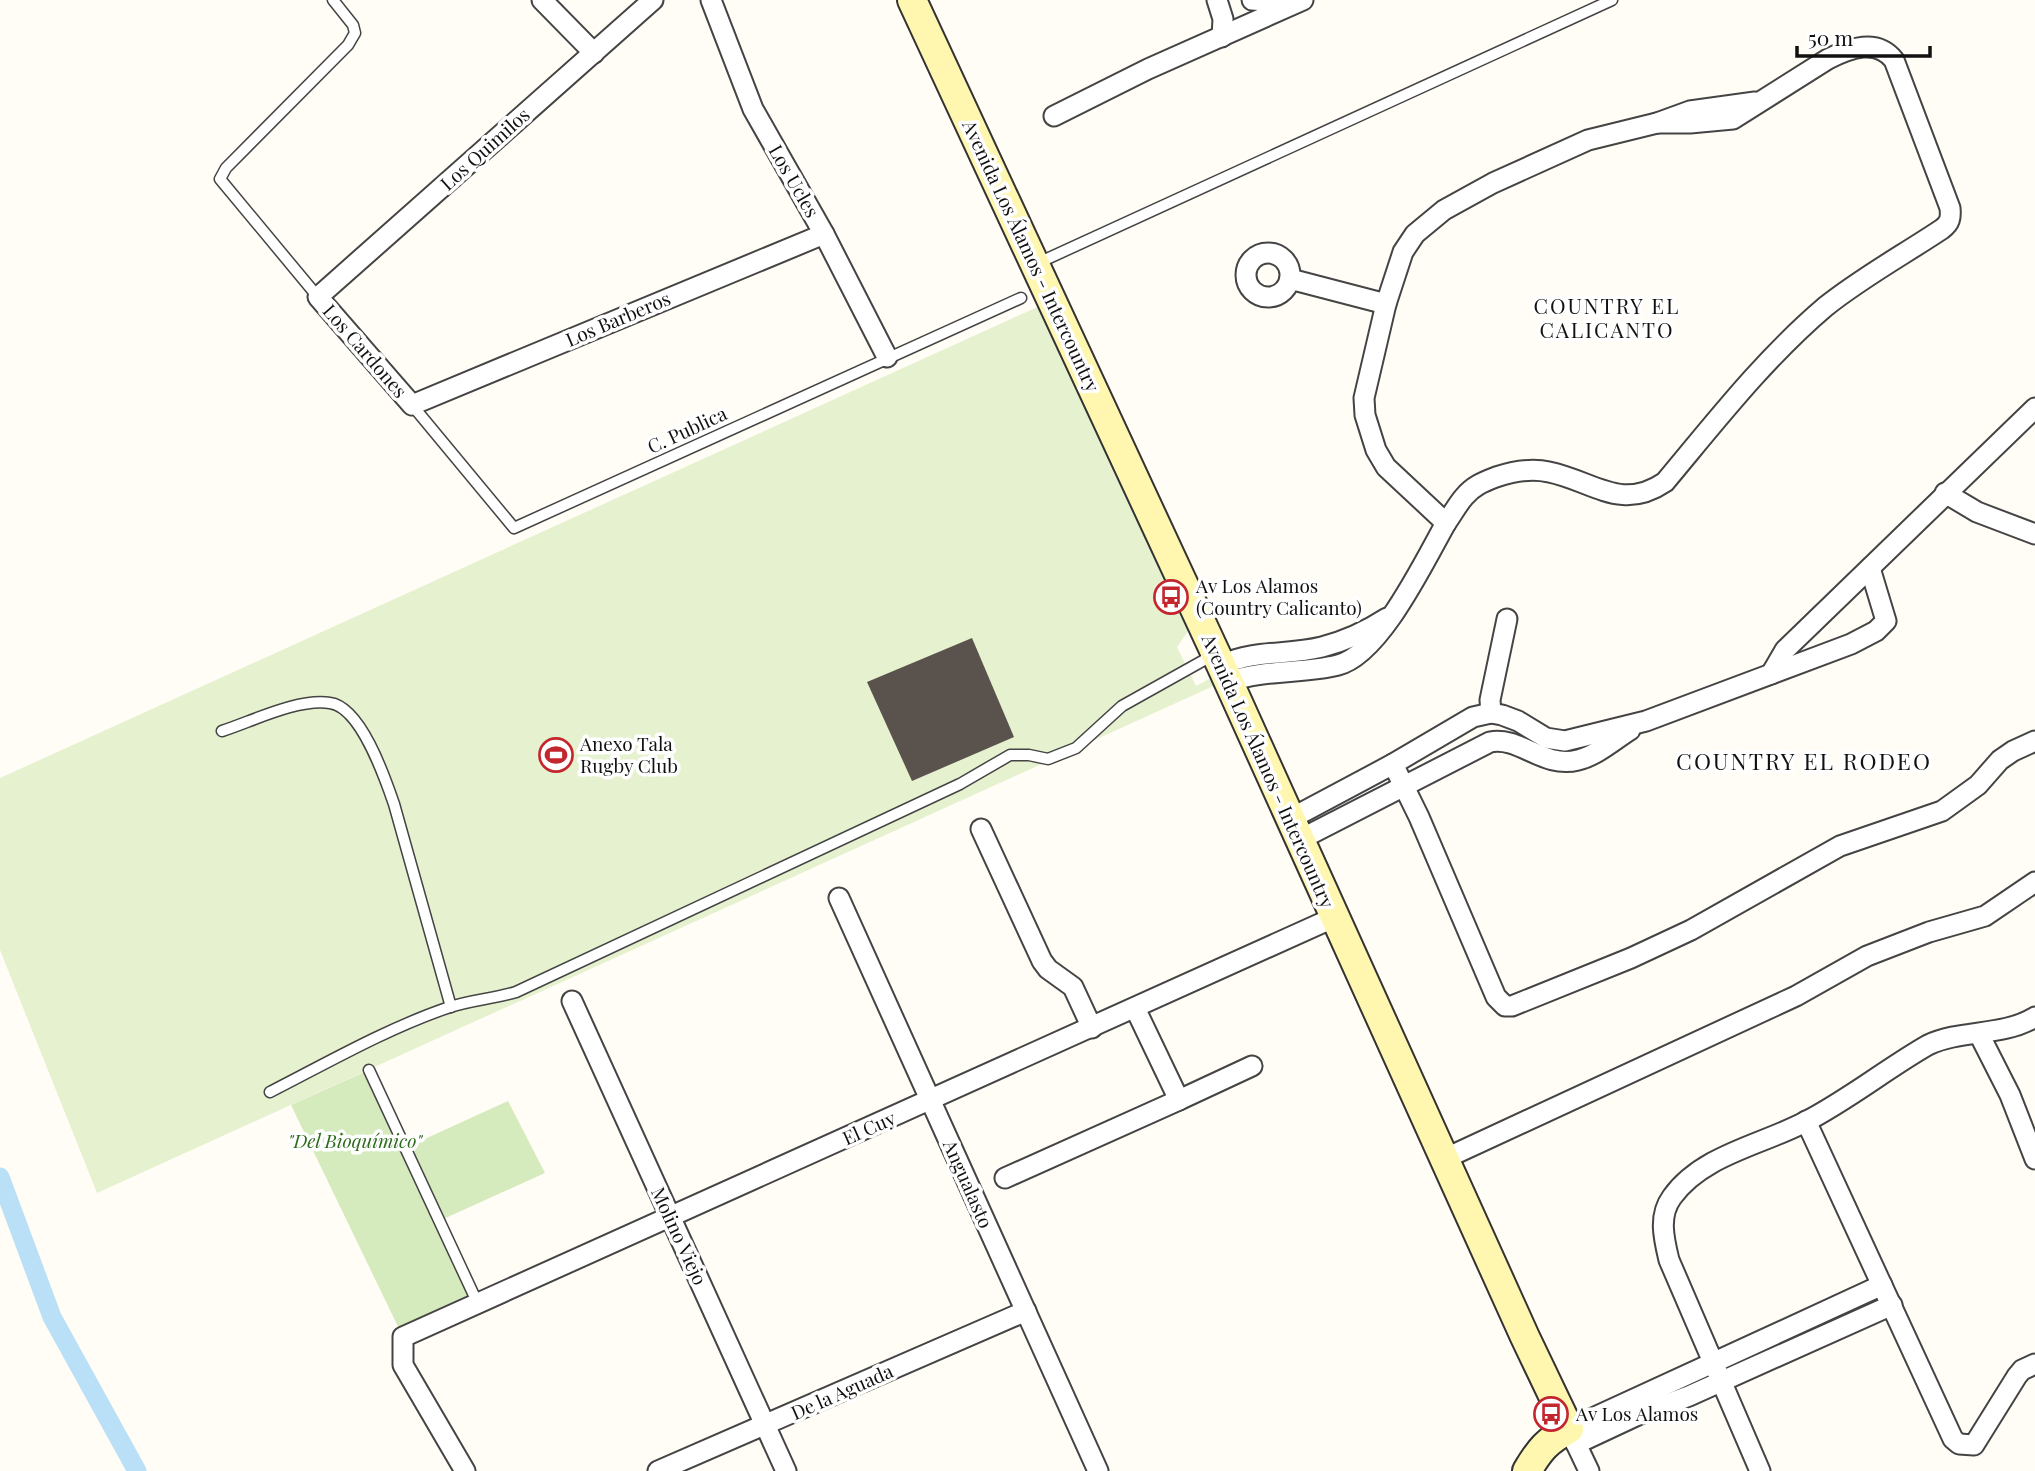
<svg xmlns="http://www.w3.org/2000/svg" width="2035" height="1471" font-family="'Playfair Display',serif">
	<rect width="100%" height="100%" fill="#fffdf5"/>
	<polygon fill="#d5ebbd" points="369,1070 405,1148 508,1101 545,1173 439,1221 478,1304 403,1337 291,1105"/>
	<polygon fill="#e6f2cf" points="1044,304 1193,624 1177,647 1196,686 1215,676 1218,684 97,1193 0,950 0,778"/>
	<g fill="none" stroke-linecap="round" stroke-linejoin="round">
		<polyline stroke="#b9e0f7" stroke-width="19" points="0,1177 52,1317 137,1471"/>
	</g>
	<polygon fill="#5a524d" points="972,638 1014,737 912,781 867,682"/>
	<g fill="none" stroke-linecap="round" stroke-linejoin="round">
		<g stroke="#444" stroke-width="13">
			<g id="service">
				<polyline points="1038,263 1612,0"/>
				<polyline points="318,297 220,179 226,168 348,45 355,33 353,25 333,0"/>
				<polyline points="412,405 514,528 1021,298"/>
				<path d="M222 731C253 721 298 698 330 703 361 707 385 778 394 804L451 1007"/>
				<polyline points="369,1070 478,1304"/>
				<path d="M270 1092C327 1063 386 1029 447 1008 469 1000 493 999 516 992L960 784 1010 755H1029L1048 759 1076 748 1122 706 1215 654"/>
			</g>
		</g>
		<g stroke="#444" stroke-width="23">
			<g id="minor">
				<polyline points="542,0 594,53"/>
				<polyline points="653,0 318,297 412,405 824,234"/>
				<polyline points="711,0 753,109 824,234 887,357"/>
				<polyline points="1217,0 1223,19 1222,37"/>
				<polyline points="1252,0 1291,3"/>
				<polyline points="1054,116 1148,69 1303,0"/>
				<circle cx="1268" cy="275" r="22"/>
				<polyline points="1290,279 1386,304"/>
				<polyline points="1945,493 1977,512 2035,534"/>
				<path d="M1446 523C1452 515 1457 505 1464 497 1473 486 1483 482 1496 477 1511 472 1532 468 1549 472 1593 481 1621 512 1665 482 1716 421 1764 359 1825 307 1861 278 1903 255 1942 229 1950 223 1951 218 1950 208L1894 60C1877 38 1850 48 1828 59L1733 119 1690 123H1657"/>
				<path d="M1221 665C1257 649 1286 656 1322 647 1345 641 1367 631 1387 618"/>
				<polyline points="1771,674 1785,650 2035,408"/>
				<path d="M1228 682C1264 669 1302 674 1338 665 1380 655 1425 560 1446 523L1386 467 1376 450 1365 415 1364 398 1386 304 1403 252 1415 234 1444 210 1493 183 1588 140 1657 123 1690 111 1755 102"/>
				<polyline points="1491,713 1490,700 1507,619"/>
				<polyline points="1393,764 1419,817 1496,997 1505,1006 1512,1006 1631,958 1691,930 1840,846 1942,811 1978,785 2000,760 2013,751 2035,741"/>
				<polyline points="1290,819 1393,764 1473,717 1491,713 1502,715 1518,721 1546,738 1565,741 1646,721 1851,644 1876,631 1886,621 1870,568"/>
				<polyline points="981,829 1042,961 1048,969 1073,987 1092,1028"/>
				<path d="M1299 840 1490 742C1520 736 1543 769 1578 760 1596 756 1614 740 1630 730"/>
				<polyline points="839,898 1098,1471"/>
				<polyline points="572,1001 786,1471"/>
				<polyline points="1979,1034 2010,1095 2035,1159"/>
				<polyline points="1179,1100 1252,1066"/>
				<polyline points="1806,1121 1953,1439 1959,1444 1974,1445 2017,1376 2022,1370 2035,1364"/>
				<polyline points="1444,1159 1796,996 1867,956 1929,932 1985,916 2035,882"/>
				<polyline points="1005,1178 1179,1100 1135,1008"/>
				<polyline points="1576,1444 1638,1415 1689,1396 1892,1305"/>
				<polyline points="465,1471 403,1365 403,1337 1335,917"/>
				<polyline points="658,1471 1026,1311"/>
				<polyline points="1589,1471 1569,1429 1882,1285"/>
				<path d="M1760 1471 1669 1260C1664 1239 1658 1216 1672 1197 1702 1155 1761 1145 1805 1122 1848 1100 1886 1069 1928 1045 1962 1029 2002 1037 2035 1017"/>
			</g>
		</g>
		<g stroke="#333" stroke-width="32">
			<path id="secondary" d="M912 0 1221 665 1525 1337 1569 1429C1547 1441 1540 1449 1527 1471"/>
		</g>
		<use href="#service" stroke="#fff" stroke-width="10"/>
		<use href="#minor" stroke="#fff" stroke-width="19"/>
		<use href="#secondary" stroke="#fff6b0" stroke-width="28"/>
	</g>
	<defs>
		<g id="bus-ring" transform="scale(1.75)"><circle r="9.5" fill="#fff" stroke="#c4262e" stroke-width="1.5"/><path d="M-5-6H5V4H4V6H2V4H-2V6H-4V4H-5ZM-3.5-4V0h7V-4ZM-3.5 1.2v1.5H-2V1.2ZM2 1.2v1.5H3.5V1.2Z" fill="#c4262e"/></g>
		<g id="stadium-ring" transform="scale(1.75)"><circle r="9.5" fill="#fff" stroke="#c4262e" stroke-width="1.5"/><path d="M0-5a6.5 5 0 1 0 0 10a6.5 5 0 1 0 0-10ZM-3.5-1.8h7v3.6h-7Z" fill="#c4262e"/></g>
	</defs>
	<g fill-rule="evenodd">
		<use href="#bus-ring" x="1171" y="597"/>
		<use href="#stadium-ring" x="556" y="755"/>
		<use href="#bus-ring" x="1551" y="1414"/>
	</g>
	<g text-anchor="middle" stroke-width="7" stroke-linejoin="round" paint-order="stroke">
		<g font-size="19" fill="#111" stroke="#fff">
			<text transform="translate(485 149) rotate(-42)" y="7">Los Quimilos</text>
			<text transform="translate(794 181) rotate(60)" y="7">Los Ucles</text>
			<text transform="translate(1031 256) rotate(65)" y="7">Avenida Los Álamos - Intercountry</text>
			<text transform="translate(618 319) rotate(-23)" y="7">Los Barberos</text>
			<text transform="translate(365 351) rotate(49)" y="7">Los Cardones</text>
			<text transform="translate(687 430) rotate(-25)" y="7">C. Publica</text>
			<text transform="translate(1268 771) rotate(66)" y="7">Avenida Los Álamos - Intercountry</text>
			<text transform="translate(869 1128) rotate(-24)" y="7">El Cuy</text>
			<text transform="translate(968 1184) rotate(66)" y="7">Angualasto</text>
			<text transform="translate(679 1236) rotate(65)" y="7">Molino Viejo</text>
			<text transform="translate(842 1392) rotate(-24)" y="7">De la Aguada</text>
		</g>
		<g font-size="19" fill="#111" stroke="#fff" text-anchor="start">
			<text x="1196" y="593">Av Los Alamos<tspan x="1196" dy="22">(Country Calicanto)</tspan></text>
			<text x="580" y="751">Anexo Tala<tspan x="580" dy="22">Rugby Club</tspan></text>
			<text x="1576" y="1421">Av Los Alamos</text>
		</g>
		<g font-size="19" font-style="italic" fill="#2f6b1f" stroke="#fff">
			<text x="355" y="1148">"Del Bioquímico"</text>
		</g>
		<g font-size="21" letter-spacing="2" fill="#111" stroke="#fff">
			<text x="1607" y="314">COUNTRY EL<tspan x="1607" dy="24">CALICANTO</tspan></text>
		</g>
		<g font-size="23" letter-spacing="2" fill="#111" stroke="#fff">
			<text x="1804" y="770">COUNTRY EL RODEO</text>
		</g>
	</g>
	<path d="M1797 46v10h133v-10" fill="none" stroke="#111111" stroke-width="3.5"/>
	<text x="1808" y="46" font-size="21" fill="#111111" stroke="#ffffff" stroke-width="5" paint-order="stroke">50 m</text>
</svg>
